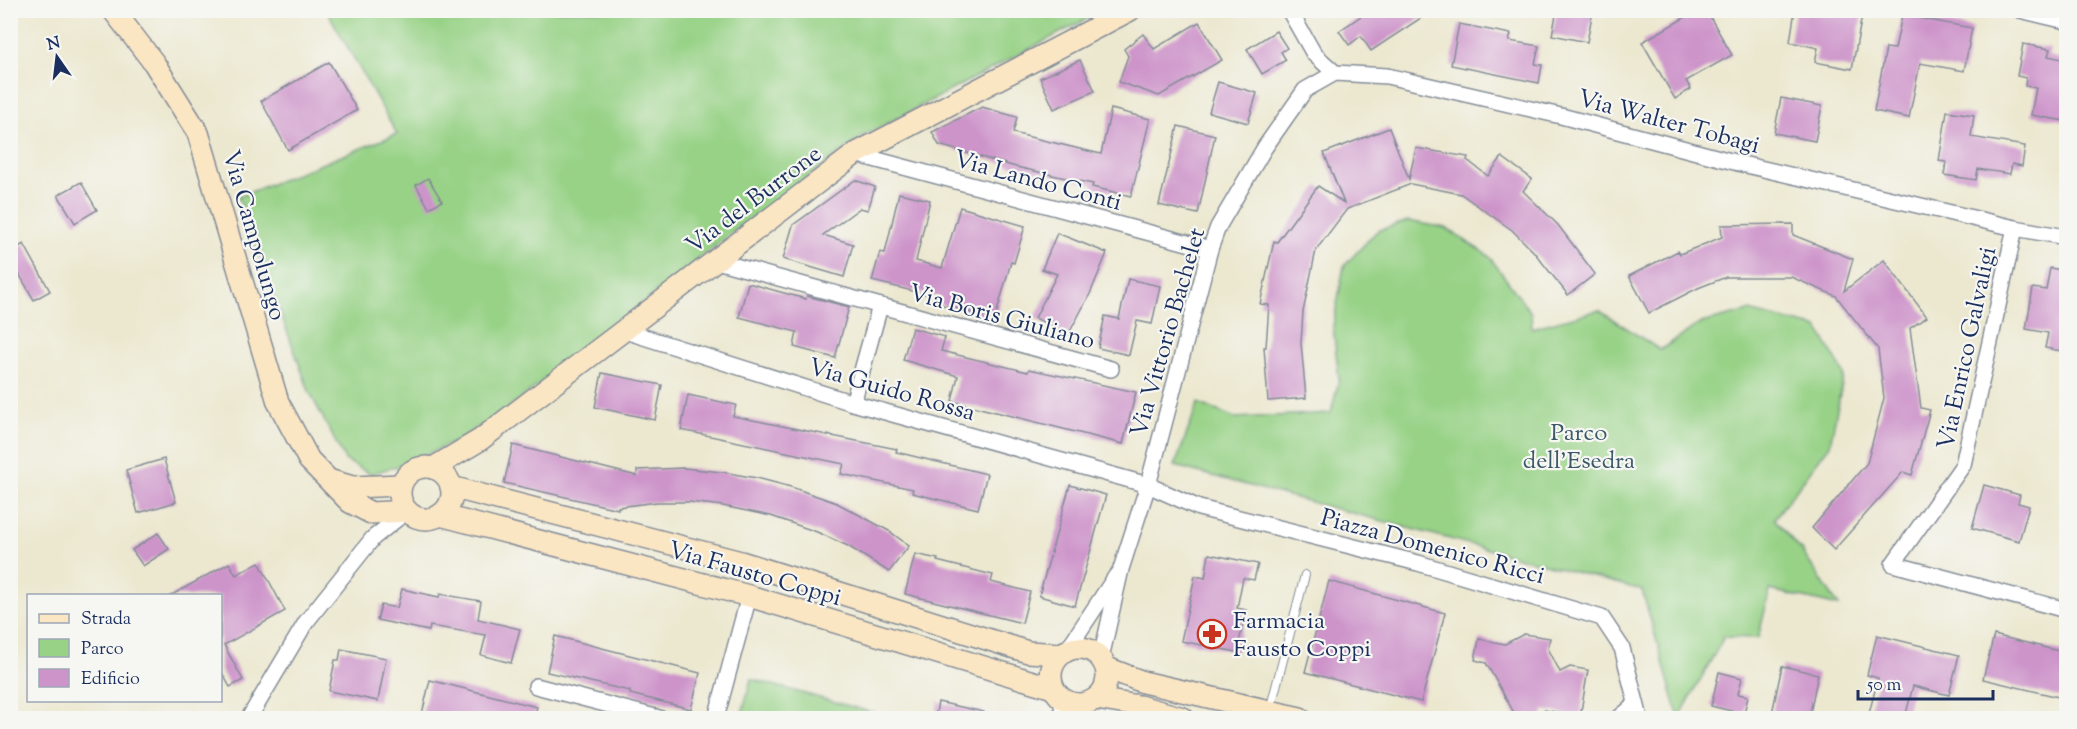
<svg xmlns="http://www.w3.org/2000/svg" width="2077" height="729" font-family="'Sorts Mill Goudy',serif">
	<rect width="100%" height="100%" fill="#f6f6f2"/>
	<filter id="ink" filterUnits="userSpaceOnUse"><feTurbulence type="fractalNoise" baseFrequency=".0167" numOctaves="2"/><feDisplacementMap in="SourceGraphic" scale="12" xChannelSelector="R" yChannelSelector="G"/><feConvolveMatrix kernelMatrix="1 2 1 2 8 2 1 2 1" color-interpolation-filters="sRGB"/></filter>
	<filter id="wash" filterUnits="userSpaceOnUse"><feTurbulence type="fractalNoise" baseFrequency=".008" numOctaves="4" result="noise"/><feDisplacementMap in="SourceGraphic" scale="24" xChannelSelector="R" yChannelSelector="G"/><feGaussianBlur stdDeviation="1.35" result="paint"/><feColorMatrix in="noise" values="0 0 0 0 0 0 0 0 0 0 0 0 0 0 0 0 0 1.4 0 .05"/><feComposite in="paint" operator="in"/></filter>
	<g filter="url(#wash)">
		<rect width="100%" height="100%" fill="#ece8d0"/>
		<g fill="#97d286" stroke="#598072" stroke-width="1.5">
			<polygon points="327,11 1102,11 865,135 745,223 506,410 455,442 404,464 370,474 345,460 309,391 238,197 397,134"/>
			<polygon points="1408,221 1446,228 1489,256 1531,313 1532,328 1599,310 1660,350 1701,323 1749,311 1818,328 1844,374 1830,445 1774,519 1801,550 1839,606 1770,590 1758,638 1724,637 1679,718 1642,590 1175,466 1198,403 1235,418 1331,413 1339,380 1333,326 1344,266 1377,231"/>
			<polygon points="751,679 878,714 877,718 741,718"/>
		</g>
		<g id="blocks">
			<g fill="#cd94ca">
				<polygon points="1370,10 1433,10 1371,51 1361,36 1349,45 1339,31"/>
				<polygon points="1557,10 1593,10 1587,42 1552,35"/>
				<polygon points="1698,10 1706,10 1732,55 1686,81 1691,89 1675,99 1642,42"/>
				<polygon points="1795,10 1863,10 1852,69 1815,62 1818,48 1790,42"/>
				<polygon points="1902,15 1972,28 1964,71 1920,63 1909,118 1874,111 1886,48 1895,49"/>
				<polygon points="1199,22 1222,60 1159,96 1119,82 1128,56 1124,49 1143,34 1154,49"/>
				<polygon points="1459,24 1511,34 1509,41 1539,46 1535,64 1542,65 1539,83 1451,65"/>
				<polygon points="1276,31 1287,48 1281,52 1286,60 1262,74 1247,49"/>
				<polygon points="2023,44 2050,49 2048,56 2067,60 2065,121 2031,115 2036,88 2025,86 2026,78 2017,76"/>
				<polygon points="1080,60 1095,91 1054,109 1040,78"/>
				<polygon points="329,62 357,110 288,150 261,101"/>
				<polygon points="1218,82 1257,93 1248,123 1209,112"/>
				<polygon points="1781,98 1822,106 1815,141 1774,133"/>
				<polygon points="982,107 1017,117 1013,133 1101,154 1111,109 1150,119 1131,196 1092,187 1093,184 1016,167 939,145 932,132"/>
				<polygon points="1947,111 1974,115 1971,137 2025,146 2022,166 2012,164 2010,174 1978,169 1976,180 1944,175 1946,162 1939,161"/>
				<polygon points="1178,126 1215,135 1198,214 1159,205"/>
				<polygon points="1389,128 1409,179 1416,148 1468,157 1467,160 1488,176 1502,157 1532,179 1523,191 1558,225 1595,274 1568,295 1534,252 1512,230 1461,194 1411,184 1347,209 1316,250 1303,312 1301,343 1306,398 1268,401 1264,347 1266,347 1269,305 1260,304 1274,241 1277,242 1318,186 1344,203 1324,153"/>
				<polygon points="428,178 442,201 429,208 416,185"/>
				<polygon points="855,180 875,187 868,210 860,208 823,235 853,244 844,277 783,259 793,225"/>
				<polygon points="81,182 97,210 75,223 58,195"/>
				<polygon points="899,193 930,200 916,261 942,268 960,207 1025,226 1014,263 1011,262 995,319 939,304 941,298 872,281 880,252 885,253"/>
				<polygon points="1793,224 1793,235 1853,259 1844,291 1884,260 1927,317 1910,328 1921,408 1930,410 1912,475 1903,472 1834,550 1812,528 1867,463 1884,398 1878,349 1836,296 1791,277 1726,277 1698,288 1649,313 1629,276 1678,251 1680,254 1722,237 1721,225"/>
				<polygon points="1057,233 1107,253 1090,294 1068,335 1035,318 1057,274 1042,269"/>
				<polygon points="24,244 50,291 34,300 10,258 10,251"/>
				<polygon points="2050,268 2067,271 2067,352 2045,348 2048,333 2026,329 2033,288 2046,290"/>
				<polygon points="1128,279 1160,286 1152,324 1137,321 1129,355 1098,348 1105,316 1119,319"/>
				<polygon points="748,283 806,299 807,296 849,307 835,358 794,347 797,332 739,317"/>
				<polygon points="912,328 945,337 941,351 1028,372 1029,369 1136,392 1123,444 952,401 958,376 903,360"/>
				<polygon points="602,373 662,385 655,420 595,407"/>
				<polygon points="688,395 736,405 733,416 897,449 896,452 987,474 978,509 912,493 913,489 841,474 844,464 681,430"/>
				<polygon points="513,445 637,476 637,470 684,468 722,472 757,478 791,487 837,503 889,531 909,546 889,572 848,546 817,532 771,516 723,506 689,502 657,502 618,507 618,509 504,483"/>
				<polygon points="164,459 176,502 138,513 126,470"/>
				<polygon points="1070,485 1106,495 1075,606 1039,596"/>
				<polygon points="1984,485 2020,495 2018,503 2029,506 2019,541 1972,528"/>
				<polygon points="158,533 169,549 143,566 132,550"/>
				<polygon points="915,554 938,559 937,561 993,575 991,582 1030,592 1022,623 905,594"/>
				<polygon points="1209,554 1258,564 1254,580 1243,578 1237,608 1246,610 1237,652 1181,641 1195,576 1205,578"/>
				<polygon points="259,562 285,611 224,645 243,680 230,687 220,669 220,596 170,596 229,563 236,575"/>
				<polygon points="1329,581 1445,613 1421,702 1305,672"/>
				<polygon points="402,589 439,597 440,594 481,601 478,619 520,629 511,663 481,655 486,635 430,626 429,631 377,620 381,605 397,608"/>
				<polygon points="1524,634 1550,638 1548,648 1560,672 1570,667 1588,670 1580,717 1544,710 1543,718 1517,718 1486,663 1475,660 1479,639 1505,644"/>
				<polygon points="1877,635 1959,655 1949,695 1913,686 1905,718 1868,718 1878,678 1867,675"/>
				<polygon points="1994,635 2067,653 2067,699 1983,679"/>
				<polygon points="555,636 700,673 691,709 630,694 630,691 547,672"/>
				<polygon points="341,649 386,658 378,701 329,691 335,660 339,660"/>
				<polygon points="1782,666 1818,674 1809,718 1771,718"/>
				<polygon points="1719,672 1742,678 1738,694 1748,696 1744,714 1711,706"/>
				<polygon points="430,680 537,707 534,718 443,718 422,714"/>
				<polygon points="938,702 984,712 983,718 935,718"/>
			</g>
		</g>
	</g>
	<g filter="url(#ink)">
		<use href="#blocks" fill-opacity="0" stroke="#848c97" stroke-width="1.5"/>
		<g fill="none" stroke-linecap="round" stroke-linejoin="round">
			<g stroke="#848c97" stroke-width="10">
				<polyline id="lane" points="1270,710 1305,575"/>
			</g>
			<g stroke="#848c97" stroke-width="18">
				<g id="street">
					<polyline points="1289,10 1314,54 1335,73 1387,76 1561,116 1742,164 2015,228 2066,237"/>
					<polyline points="2020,10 2066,21"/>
					<polyline points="855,154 1210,249"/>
					<polyline points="2015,228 1963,465 1893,564 2066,610"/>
					<polyline points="713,260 1111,369"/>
					<polyline points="625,331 853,403 1148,485 1199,508 1418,563 1602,618 1622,648 1640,718"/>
					<polyline points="853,403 880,306"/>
					<polyline points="1067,650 1116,576"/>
					<polyline points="1101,658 1121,569 1148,485 1210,249 1218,227 1265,147 1305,90 1335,73"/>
					<polyline points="536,686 659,718"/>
					<polyline points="1061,698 1064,718"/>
					<polyline points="249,718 306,622 373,538 407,511"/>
					<polyline points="716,718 749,596"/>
					<polyline points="1074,718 1086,704"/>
					<polyline points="1619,718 1636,704"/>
				</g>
			</g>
			<g stroke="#848c97" stroke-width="24">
				<g id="secondary">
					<polyline points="113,10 154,63 198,133 278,402 309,460 350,502 371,513 407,511"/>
					<circle cx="426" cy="493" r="26"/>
					<polyline points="433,468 480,440 855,154 1130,10"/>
					<polyline points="332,481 353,487 401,485"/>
					<polyline points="451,487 741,562 1028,652 1061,654"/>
					<polyline points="440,515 749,596 1053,688"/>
					<circle cx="1079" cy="676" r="28"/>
					<polyline points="1107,668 1143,682 1300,718"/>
					<polyline points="1096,699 1139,706 1183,718"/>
				</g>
			</g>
			<use href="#lane" stroke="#fff" stroke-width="8"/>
			<use href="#street" stroke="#fff" stroke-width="15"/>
			<use href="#secondary" stroke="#fbe6c4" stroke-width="21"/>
		</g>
	</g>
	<defs>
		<g id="pharmacy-ring" transform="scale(1.5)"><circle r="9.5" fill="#f6f6f2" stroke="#c8321e" stroke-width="1.5"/><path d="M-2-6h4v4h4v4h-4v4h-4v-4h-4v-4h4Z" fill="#c8321e"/></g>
	</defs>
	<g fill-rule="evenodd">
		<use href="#pharmacy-ring" x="1212" y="634"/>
	</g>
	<g text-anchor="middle" stroke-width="4.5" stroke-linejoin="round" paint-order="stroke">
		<g font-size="24" fill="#1b2f5e" stroke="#f6f6f2">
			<text transform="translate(1669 121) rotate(15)" y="8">Via Walter Tobagi</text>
			<text transform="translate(1038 180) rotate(15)" y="8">Via Lando Conti</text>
			<text transform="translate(753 199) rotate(-37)" y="8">Via del Burrone</text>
			<text transform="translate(255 235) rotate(74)" y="8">Via Campolungo</text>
			<text transform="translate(1002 316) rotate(15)" y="8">Via Boris Giuliano</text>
			<text transform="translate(1167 332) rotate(-74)" y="8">Via Vittorio Bachelet</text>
			<text transform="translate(1966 348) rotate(-78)" y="8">Via Enrico Galvaligi</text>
			<text transform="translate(892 389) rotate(16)" y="8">Via Guido Rossa</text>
			<text transform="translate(1433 546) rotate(15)" y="8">Piazza Domenico Ricci</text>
			<text transform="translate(755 573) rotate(16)" y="8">Via Fausto Coppi</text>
		</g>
		<g font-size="24" fill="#3a5868" stroke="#f6f6f2">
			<text x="1579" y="440">Parco<tspan x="1579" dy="28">dell'Esedra</tspan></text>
		</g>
		<g font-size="24" fill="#1b2f5e" stroke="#f6f6f2" text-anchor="start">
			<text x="1233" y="628">Farmacia<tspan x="1233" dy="28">Fausto Coppi</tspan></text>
		</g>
	</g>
	<rect width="2077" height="729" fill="none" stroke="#f6f6f2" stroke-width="36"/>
	<rect x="27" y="594" width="195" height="108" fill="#f6f6f2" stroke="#9ea6b7" stroke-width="1.5"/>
	<rect x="39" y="614" width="30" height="9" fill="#fbe6c4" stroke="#9ea6b7" stroke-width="1.5"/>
	<text x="81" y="624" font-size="18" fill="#1b2f5e">Strada</text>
	<rect x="39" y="639" width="30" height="18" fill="#97d286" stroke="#9ea6b7" stroke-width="1.5"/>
	<text x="81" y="654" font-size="18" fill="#1b2f5e">Parco</text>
	<rect x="39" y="669" width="30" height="18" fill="#cd94ca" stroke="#9ea6b7" stroke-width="1.5"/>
	<text x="81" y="684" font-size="18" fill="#1b2f5e">Edificio</text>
	<g transform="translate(57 57) rotate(346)" stroke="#f6f6f2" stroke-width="4.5" paint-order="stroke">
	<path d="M0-4.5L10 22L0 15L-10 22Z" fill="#1b2f5e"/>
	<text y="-9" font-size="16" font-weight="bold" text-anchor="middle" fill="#1b2f5e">N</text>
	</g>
	<path d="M1858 690v9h135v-9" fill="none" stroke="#1b2f5e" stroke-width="3"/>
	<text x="1867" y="690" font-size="18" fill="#1b2f5e" stroke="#f6f6f2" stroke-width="4.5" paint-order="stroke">50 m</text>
</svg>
